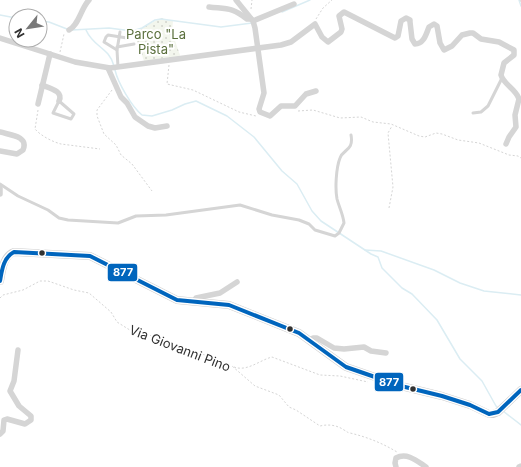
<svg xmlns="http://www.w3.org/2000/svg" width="521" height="467" font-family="Inter,sans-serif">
	<defs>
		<pattern id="park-dots" width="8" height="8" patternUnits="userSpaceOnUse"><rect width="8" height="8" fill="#f3f6ed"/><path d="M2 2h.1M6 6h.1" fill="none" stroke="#d1d3cc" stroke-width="1.8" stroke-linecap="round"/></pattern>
	</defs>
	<rect width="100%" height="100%" fill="#fff"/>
	<polygon fill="url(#park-dots)" points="161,18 173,21 172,32 180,55 179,57 144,61 134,32"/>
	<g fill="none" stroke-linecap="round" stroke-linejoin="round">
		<g stroke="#dbedf3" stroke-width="1.5">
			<polyline points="519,0 521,6"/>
			<polyline points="282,12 310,0"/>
			<polyline points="0,15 16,18"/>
			<polyline points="40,21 49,22 67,29"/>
			<polyline points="72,30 109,28 132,31 142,28 155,20 161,19 221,27 252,23"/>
			<path d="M86 30C94 48 109 47 114 66"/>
			<path d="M115 70C118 83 132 107 142 115L152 116 172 110 185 104 196 101 227 116 254 137 282 171 297 184 312 211 321 221 371 254 378 257 382 268 402 288 412 294 437 320 460 359 482 381 496 406 498 408"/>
			<polyline points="365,250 381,251 434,270 460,283 484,291 521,295"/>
			<polyline points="503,411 521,425"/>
		</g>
		<g stroke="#d5d5d5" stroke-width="1" stroke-dasharray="2 2" stroke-linecap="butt">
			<polyline points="520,0 521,2"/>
			<polyline points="251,9 252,0"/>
			<polyline points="316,19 323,8 332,0"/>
			<polyline points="60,52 64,34"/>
			<polyline points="169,65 167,84 193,90 239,112 256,116"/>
			<polyline points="112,90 97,110 97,116 104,134 116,145 121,155 132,164 152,191"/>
			<path d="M38 110 35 129C41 136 53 142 61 144L100 149"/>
			<polyline points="298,111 313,110 340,118 361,117 373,122 391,124 419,136 425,137 436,133 442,134 458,140 479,143 509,155 518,156 521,158"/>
			<polyline points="389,208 393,187 388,133 392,126"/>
			<path d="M0 298 3 295 23 290 40 281H48L74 290 89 293 111 312 117 322 133 332 153 336 168 343 220 360 232 366 255 386 279 395 289 407 296 410 320 426C328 424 337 425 344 430 348 432 346 432 350 433 367 437 382 443 397 452"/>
			<path d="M234 367C247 372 260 360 272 357L320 375 340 376 368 382"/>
		</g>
		<g stroke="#d5d5d5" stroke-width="3">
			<polyline points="117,47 134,44"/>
			<polyline points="117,50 104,42 106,37 108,35 127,38"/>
			<polyline points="118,67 117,50 120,32"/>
			<polygon points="59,101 74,114 71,119 53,113"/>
			<polyline points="473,113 481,112 488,106 502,78"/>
			<path d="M0 184 18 196 48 210 59 218 68 220 118 223 136 216 166 215 240 205 272 215 299 220 309 224 315 230 335 236 339 233 344 223C343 214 339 207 337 199 335 189 336 168 340 158 343 149 354 151 351 135"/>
		</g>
		<g stroke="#d5d5d5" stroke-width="5.5">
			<polyline points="236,0 253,21 255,28 264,93 259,109 260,112 270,116 281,106 295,106 306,94 316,91"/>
			<path d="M209 7C227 9 232 7 247 19H251"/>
			<polyline points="253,21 294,4"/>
			<path d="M69 30C79 25 81 8 89 0"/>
			<path d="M0 38 75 62 110 68 281 45 291 42 315 24 322 37 328 42 341 32 342 29 339 16 344 12 395 38 398 36 401 21 406 18 410 20V22L412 39 415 44C424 44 426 34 429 27L434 24 437 26 440 43 444 50 452 46 462 35 470 33H473L481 39 499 42 514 50V55L504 63 501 75C504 85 516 89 519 99L515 115 516 127 509 137 506 144"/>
			<polyline points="108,68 121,97 127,103 135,117 148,126 155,128 167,126"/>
			<path d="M42 85C49 88 64 91 59 101"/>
			<polyline points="38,104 50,54"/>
			<path d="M0 132C10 135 29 136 23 150L17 154 0 151"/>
			<polyline points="0,188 0,194"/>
			<polyline points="194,302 196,298 220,293 237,282"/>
			<polyline points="310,340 313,338 317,338 334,348 344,349 364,347 371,351 386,353"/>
			<polyline points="0,434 3,431 4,420 7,419 25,424 31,420 31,416 19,406 10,391 14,381 18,350"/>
			<path d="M396 467 395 463 396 458C407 452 417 461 426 467"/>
			<polyline points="519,467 521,466"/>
		</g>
		<path stroke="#cfcfcf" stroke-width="8" d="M0 281C2 271 3 256 14 252L90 256 177 300 229 305 299 333 346 367 401 386 442 396 470 405 489 414H493L498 412 521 390"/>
		<g stroke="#fff" stroke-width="7">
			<path id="bus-1" d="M0 281C2 270 3 258 14 252L90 256 177 300 229 305 299 333 346 367 401 386 442 396 470 405 489 414 498 412 521 390"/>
		</g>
		<use href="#bus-1" stroke="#0065bd" stroke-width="4"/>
	</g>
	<g fill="#313131" stroke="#fff" stroke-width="1.5">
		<circle cx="42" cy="253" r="3.5"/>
		<circle cx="290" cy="329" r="3.5"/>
		<circle cx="413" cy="389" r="3.5"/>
	</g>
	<g text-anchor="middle" stroke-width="4" stroke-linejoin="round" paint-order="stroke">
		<g font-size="13" fill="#5a6f3c" stroke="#fff">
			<text x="156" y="39">Parco "La<tspan x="156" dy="15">Pista"</tspan></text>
		</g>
		<g font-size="13" fill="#313131" stroke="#fff">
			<text transform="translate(180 348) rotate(21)" y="5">Via Giovanni Pino</text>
		</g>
	</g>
	<g stroke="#fff" stroke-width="1.5">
		<rect x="107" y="263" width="31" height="19" rx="4" fill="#0065bd"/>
		<rect x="374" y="372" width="30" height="20" rx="4" fill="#0065bd"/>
	</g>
	<g font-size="11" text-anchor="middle" font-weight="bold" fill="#fff">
		<text x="123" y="276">877</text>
		<text x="389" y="386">877</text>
	</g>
	<g transform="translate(28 28) rotate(240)"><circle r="19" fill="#ffffff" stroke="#adadad"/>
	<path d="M0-3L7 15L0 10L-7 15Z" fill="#797979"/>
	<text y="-6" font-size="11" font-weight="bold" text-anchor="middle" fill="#313131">N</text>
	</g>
</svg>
